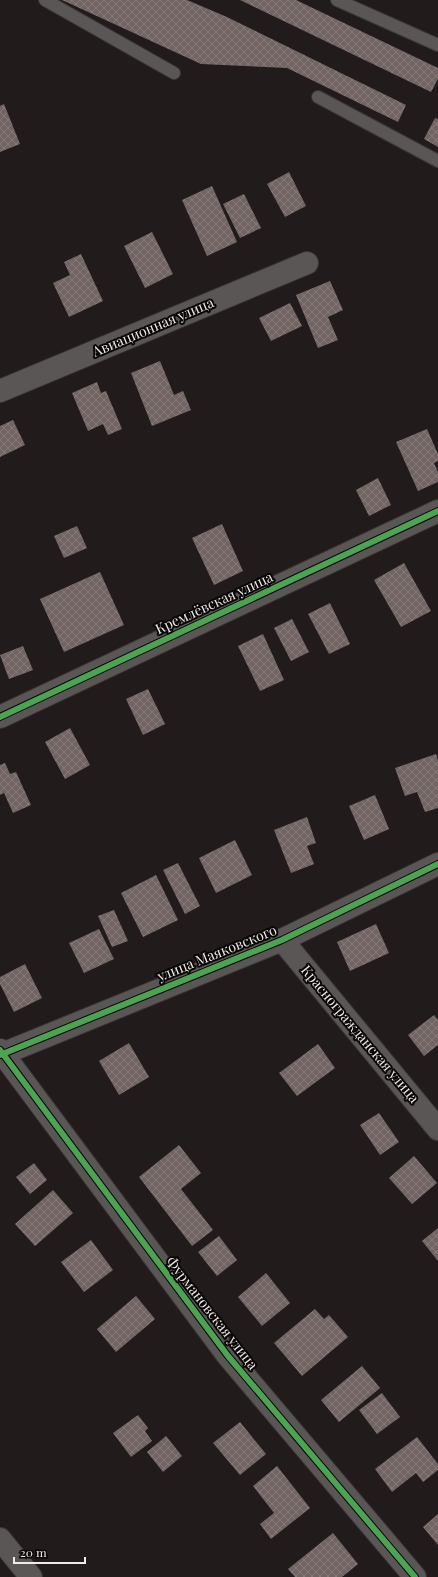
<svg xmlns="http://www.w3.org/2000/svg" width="438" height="1577" font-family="'Playfair Display',serif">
	<defs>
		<pattern id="building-cross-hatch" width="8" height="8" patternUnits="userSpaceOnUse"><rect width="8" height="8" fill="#716463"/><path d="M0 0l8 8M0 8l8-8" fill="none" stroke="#867a79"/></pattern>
	</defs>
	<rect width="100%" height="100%" fill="#211b1b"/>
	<g fill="url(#building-cross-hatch)">
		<polygon points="62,0 187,0 227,17 406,105 398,122 287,68 201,64"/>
		<polygon points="240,0 296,0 438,68 438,79 431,92"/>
		<polygon points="4,104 20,144 0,152 0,106"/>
		<polygon points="435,118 438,119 438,147 424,139"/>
		<polygon points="289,172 306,206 285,217 267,184"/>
		<polygon points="212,186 237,242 207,256 182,200"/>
		<polygon points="244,194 261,228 240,238 223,204"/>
		<polygon points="152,232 173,274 145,288 124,246"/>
		<polygon points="81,254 103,301 69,317 53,283 70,275 64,262"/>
		<polygon points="330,281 343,310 328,317 338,340 318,348 296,295"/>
		<polygon points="290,303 302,326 271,341 259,318"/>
		<polygon points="160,361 174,395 183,391 191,410 152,426 131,373"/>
		<polygon points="97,382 101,393 106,391 122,429 108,435 103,424 88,431 72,393"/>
		<polygon points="13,420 25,445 0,457 0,426"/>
		<polygon points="427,429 438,454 438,461 434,463 438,472 438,482 418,491 396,442"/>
		<polygon points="378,478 391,505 369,516 356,490"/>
		<polygon points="222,524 243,571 214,585 192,538"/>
		<polygon points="77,526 87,548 64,558 54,536"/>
		<polygon points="404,563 431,611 401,627 374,580"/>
		<polygon points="100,572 124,625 64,652 40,599"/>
		<polygon points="330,603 350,644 329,654 308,614"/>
		<polygon points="292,619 309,652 291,661 274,628"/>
		<polygon points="263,634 284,680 260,691 238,646"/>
		<polygon points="23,646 33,670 9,679 0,655"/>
		<polygon points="148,689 165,724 143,735 126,699"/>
		<polygon points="70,728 90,765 65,779 45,742"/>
		<polygon points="436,754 438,760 438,808 425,812 417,792 405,796 395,768"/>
		<polygon points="5,763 10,774 16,772 31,805 13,813 4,793 0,795 0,765"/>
		<polygon points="375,795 389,829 364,840 349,806"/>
		<polygon points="307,817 316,843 307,846 314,864 291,873 274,830"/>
		<polygon points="235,840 252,875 216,893 199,858"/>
		<polygon points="178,863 200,906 185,914 163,870"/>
		<polygon points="156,875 178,920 143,937 121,893"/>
		<polygon points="114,910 128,941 112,947 98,916"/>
		<polygon points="376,924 389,953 350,971 337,942"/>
		<polygon points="99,929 114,959 84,973 69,943"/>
		<polygon points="25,964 42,998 14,1012 0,984 0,977"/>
		<polygon points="434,1015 438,1020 438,1045 424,1056 408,1035"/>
		<polygon points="129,1043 149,1077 119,1095 99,1061"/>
		<polygon points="318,1044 335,1068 297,1096 279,1073"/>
		<polygon points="379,1113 399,1142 380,1155 360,1125"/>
		<polygon points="179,1145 201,1173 181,1189 213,1230 192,1246 139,1177"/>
		<polygon points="414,1156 437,1183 412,1204 389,1178"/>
		<polygon points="34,1163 47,1180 30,1194 16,1177"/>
		<polygon points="53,1190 73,1213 35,1246 15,1224"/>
		<polygon points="438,1228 438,1261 422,1241"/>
		<polygon points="219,1236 237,1260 217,1276 198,1252"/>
		<polygon points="91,1240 113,1270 84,1292 61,1262"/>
		<polygon points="266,1273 290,1303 262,1326 238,1297"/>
		<polygon points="136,1296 155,1319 116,1352 97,1329"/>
		<polygon points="315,1309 324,1319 329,1315 348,1337 302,1376 274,1343"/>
		<polygon points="362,1366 380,1388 339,1422 321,1400"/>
		<polygon points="382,1393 400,1417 377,1434 359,1410"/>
		<polygon points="138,1415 148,1428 145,1431 152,1441 131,1457 113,1433"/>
		<polygon points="240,1422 266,1454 240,1475 213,1443"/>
		<polygon points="166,1436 182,1456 163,1472 147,1452"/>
		<polygon points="417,1437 438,1464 438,1470 423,1482 416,1473 392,1492 375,1469"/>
		<polygon points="277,1466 310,1508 271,1539 260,1524 274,1513 253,1486"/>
		<polygon points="438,1514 438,1545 423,1527"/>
		<polygon points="333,1533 358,1564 342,1577 295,1577 288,1569"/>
	</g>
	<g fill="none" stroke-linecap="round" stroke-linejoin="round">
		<g stroke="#3c3737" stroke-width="14">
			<g id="service">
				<polyline points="45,0 174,73"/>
				<polyline points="337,0 438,45"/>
				<polyline points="318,97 438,161"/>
			</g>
		</g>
		<g stroke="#3c3737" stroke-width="24">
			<g id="minor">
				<polyline points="0,391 307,263"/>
				<polyline points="0,717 438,511"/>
				<polyline points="282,940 438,1129"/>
				<polyline points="0,1050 228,1356 415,1577"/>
				<polyline points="0,1055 282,940 438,864"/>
				<polyline points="0,1539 31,1577"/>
			</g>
		</g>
		<use href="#service" stroke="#5a5656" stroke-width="12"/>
		<use href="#minor" stroke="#5a5656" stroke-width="22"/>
		<g stroke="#090606" stroke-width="8">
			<g id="cycleway">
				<polyline points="0,717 438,511"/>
				<polyline points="0,1050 228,1356 415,1577"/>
				<polyline points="0,1055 282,940 438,864"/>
			</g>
		</g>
		<use href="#cycleway" stroke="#4ca352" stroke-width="6"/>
	</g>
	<g text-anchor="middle" stroke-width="4" stroke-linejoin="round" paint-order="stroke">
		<g font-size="14" fill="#f0e9e8" stroke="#090606">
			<text transform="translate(153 327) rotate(-23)" y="5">Авиационная улица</text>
			<text transform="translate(214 603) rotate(-25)" y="5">Кремлёвская улица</text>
			<text transform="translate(217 953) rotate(-22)" y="5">улица Маяковского</text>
			<text transform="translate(360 1034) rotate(50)" y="5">Красногражданская улица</text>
			<text transform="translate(212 1313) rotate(52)" y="5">Фурмановская улица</text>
		</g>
	</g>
	<path d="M14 1557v6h71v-6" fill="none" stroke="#f0e9e8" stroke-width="2"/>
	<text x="20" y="1557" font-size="12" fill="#f0e9e8" stroke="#090606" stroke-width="3" paint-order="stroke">20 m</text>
</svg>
